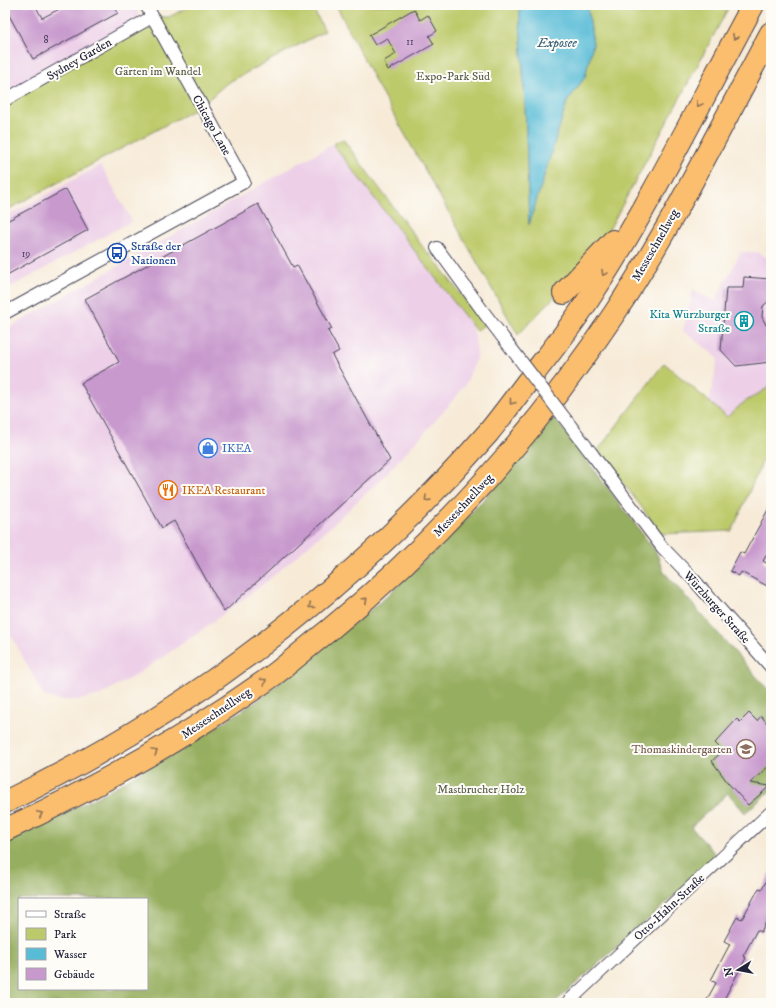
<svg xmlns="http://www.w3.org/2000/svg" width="776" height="1008" font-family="'IM FELL DW Pica',serif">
	<rect width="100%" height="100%" fill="#fdfcf7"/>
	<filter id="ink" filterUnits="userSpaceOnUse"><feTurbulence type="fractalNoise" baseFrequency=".025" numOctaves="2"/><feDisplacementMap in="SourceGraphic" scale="8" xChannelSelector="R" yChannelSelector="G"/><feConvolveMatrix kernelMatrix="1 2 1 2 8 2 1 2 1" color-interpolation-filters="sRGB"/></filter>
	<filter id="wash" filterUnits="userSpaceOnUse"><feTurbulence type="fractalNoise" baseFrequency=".012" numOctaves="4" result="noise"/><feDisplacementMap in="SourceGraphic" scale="16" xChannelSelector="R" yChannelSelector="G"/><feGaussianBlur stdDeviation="0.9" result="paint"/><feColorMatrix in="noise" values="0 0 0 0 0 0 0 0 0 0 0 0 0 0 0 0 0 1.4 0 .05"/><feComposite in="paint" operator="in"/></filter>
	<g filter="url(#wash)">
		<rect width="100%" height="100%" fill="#f7ebd8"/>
		<g fill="#edd0e8">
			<polygon points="5,5 133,5 143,22 5,100"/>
			<polygon points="333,144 471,325 475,337 477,356 466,384 438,418 382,478 328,529 266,582 198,633 136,675 100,695 79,700 58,700 44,696 5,624 5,330"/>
			<polygon points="101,165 132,221 5,290 5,217"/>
			<polygon points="741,252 757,252 771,260 771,387 743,403 727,417 709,403 718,358 683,331 693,290 715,301"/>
		</g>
		<g fill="#bdca6b" stroke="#707653">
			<polygon points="191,5 311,5 325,31 227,83 201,106 5,211 5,100 152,17 169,17"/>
			<polygon points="336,5 519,5 525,102 529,223 567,102 585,77 593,44 588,8 589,5 730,5 597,252 518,335 377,85"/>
			<polygon points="343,139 428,254 430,254 484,325 476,331 333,144"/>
			<polygon points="664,363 727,417 743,403 771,386 771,442 732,531 662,534 598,450"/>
		</g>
		<path fill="#96ae5f" stroke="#5c684d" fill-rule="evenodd" d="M554 417 656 552 664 572 771 693V790L745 813 728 793 691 827 718 857 554 1003H5V842L97 797 181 749 256 702 384 599 450 536 504 477ZM19 899H147V989H19Z"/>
		<polygon fill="#58bcd7" stroke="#3d6f89" points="519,5 589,5 588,9 593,44 585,77 567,102 529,225 525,102"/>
		<g id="blocks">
			<g fill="#c899cd">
				<polygon points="5,5 35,5 42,18 67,5 114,5 118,13 33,59 5,8"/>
				<polygon points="414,9 420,20 428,15 437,31 429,36 434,44 388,70 384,61 396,54 387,38 375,45 369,35"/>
				<polygon points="66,189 88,230 5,276 5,222"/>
				<polygon points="258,204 293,267 297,265 332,329 328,331 339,351 332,355 390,460 224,612 174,521 162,528 81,383 119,362 85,299"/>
				<polygon points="744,277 771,279 770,300 763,306 762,317 766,325 771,328 771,362 736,366 721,350 726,288 743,288"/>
				<polygon points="771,504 771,547 763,561 771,566 771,588 741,572 739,576 730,571 740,552 744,554"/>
				<polygon points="749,713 757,721 761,716 771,728 771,747 770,765 750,783 770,786 748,805 728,783 712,761 723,751 715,743 737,719 740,722"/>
				<polygon points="771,872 771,912 761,932 757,930 743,956 746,958 722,1003 705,1003 716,983 711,980 730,944 724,941 737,917 742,919 759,888 762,889"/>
			</g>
		</g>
	</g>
	<g filter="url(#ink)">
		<use href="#blocks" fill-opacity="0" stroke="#424053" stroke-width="1"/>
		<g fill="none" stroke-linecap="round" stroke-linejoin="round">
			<g stroke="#424053" stroke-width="14">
				<g id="street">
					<polyline points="5,100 152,17"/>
					<polyline points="437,248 485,314"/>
					<polyline points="5,313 244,182 146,5"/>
					<polyline points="592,454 662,547 694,580 771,667"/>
					<polyline points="567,1003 771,812"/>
				</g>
			</g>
			<g stroke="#424053" stroke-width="24">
				<g id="highway">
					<polyline points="564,293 613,241"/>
					<path d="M5 802C189 714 354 587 488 433 503 415 517 395 532 376 553 349 574 323 592 294 652 202 700 102 753 5"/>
					<path d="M5 830C100 786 190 735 275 674 293 660 310 645 328 631 440 539 536 432 616 311 674 222 721 126 771 33"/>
				</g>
			</g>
			<use href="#street" stroke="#fff" stroke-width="12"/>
			<use href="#highway" stroke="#fbbe6e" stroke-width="22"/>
			<g stroke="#424053" stroke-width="14" stroke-linecap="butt">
				<polyline id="street-bridge" points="485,314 592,454"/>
			</g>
			<use href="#street-bridge" stroke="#fff" stroke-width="12"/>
		</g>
		<defs><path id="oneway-chevron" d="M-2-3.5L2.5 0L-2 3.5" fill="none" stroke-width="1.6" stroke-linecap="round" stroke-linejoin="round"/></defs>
		<g stroke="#8e7054">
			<use href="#oneway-chevron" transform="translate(735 37) rotate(119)"/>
			<use href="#oneway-chevron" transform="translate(699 104) rotate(118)"/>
			<use href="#oneway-chevron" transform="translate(604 273) rotate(121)"/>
			<use href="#oneway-chevron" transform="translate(512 402) rotate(128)"/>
			<use href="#oneway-chevron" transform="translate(427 499) rotate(136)"/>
			<use href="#oneway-chevron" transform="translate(365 600) rotate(-42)"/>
			<use href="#oneway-chevron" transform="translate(311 606) rotate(141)"/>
			<use href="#oneway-chevron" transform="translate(264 681) rotate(-34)"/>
			<use href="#oneway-chevron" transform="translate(155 752) rotate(-30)"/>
			<use href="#oneway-chevron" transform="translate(40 814) rotate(-25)"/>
		</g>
	</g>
	<defs>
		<g id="bus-ring" transform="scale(1)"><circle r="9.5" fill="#fdfcf7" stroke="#1a4fb4" stroke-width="1.5"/><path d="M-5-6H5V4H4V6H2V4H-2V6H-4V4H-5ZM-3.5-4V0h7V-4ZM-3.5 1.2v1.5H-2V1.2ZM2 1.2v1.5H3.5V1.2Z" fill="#1a4fb4"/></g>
		<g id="building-ring" transform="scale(1)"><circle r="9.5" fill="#fdfcf7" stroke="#0f9aa8" stroke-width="1.5"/><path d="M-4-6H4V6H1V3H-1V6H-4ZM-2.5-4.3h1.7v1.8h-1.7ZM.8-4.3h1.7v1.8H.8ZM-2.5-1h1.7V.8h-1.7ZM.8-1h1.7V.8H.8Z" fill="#0f9aa8"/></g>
		<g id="shop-ring" transform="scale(1)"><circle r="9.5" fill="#fdfcf7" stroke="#3f7fe0" stroke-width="1.5"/><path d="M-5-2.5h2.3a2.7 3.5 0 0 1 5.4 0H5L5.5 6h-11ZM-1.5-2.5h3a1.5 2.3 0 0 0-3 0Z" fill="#3f7fe0"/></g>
		<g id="restaurant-ring" transform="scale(1)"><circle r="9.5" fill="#fdfcf7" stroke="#e8710a" stroke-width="1.5"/><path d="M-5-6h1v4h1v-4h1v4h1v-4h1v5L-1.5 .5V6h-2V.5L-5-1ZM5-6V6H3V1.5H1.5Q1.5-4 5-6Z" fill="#e8710a"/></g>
		<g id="school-ring" transform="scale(1)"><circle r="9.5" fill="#fdfcf7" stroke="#8d6e63" stroke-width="1.5"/><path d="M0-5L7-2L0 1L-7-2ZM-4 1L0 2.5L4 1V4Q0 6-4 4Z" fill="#8d6e63"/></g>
	</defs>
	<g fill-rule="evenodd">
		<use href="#bus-ring" x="117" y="253"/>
		<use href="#building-ring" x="744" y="321"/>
		<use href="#shop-ring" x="208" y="448"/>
		<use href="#restaurant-ring" x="168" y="490"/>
		<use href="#school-ring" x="746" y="749"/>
	</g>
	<g text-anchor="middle" stroke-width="4" stroke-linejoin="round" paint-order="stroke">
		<g font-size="10" fill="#4c4060">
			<text x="46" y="43">8</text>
			<text x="410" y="45">11</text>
			<text x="26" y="257">19</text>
		</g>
		<g font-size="12" fill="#22223b" stroke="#fdfcf7">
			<text transform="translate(79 59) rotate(-30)" y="4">Sydney Garden</text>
			<text transform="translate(212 125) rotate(61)" y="4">Chicago Lane</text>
			<text transform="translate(655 245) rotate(-60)" y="4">Messeschnellweg</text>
			<text transform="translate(463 505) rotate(-47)" y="4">Messeschnellweg</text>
			<text transform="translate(717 607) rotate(48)" y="4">Würzburger Straße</text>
			<text transform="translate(216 713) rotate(-34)" y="4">Messeschnellweg</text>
			<text transform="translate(669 907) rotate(-43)" y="4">Otto-Hahn-Straße</text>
		</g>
		<g font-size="12" fill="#585d4c" stroke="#fdfcf7">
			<text x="158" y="75">Gärten im Wandel</text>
			<text x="453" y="80">Expo-Park Süd</text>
			<text x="481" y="793">Mastbrucher Holz</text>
		</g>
		<g font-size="12" fill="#164399" stroke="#fdfcf7" text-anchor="start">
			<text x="131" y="250">Straße der<tspan x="131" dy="14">Nationen</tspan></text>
		</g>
		<g font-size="12" fill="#0d838f" stroke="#fdfcf7" text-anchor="end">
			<text x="730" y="318">Kita Würzburger<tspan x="730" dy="14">Straße</tspan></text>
		</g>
		<g font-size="12" fill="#366cbe" stroke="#fdfcf7" text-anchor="start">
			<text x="222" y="452">IKEA</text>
		</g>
		<g font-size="12" fill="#c56008" stroke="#fdfcf7" text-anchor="start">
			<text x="182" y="494">IKEA Restaurant</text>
		</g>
		<g font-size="12" fill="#785e54" stroke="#fdfcf7" text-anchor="end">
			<text x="732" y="753">Thomaskindergarten</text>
		</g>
		<g font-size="13" font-style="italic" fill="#386079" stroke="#fdfcf7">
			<text x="557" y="47">Exposee</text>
		</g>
	</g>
	<rect width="776" height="1008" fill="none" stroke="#fdfcf7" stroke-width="20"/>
	<rect x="18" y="898" width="130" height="92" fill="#fdfcf7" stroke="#a5a5ac"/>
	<rect x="26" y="911" width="20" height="6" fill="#ffffff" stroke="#a5a5ac"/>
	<text x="54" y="918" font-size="12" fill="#22223b">Straße</text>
	<rect x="26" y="928" width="20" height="12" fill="#bdca6b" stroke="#a5a5ac"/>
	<text x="54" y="938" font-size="12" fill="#22223b">Park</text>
	<rect x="26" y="948" width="20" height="12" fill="#58bcd7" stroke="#a5a5ac"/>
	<text x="54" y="958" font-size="12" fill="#22223b">Wasser</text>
	<rect x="26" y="968" width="20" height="12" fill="#c899cd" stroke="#a5a5ac"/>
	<text x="54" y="978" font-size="12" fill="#22223b">Gebäude</text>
	<g transform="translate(738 970) rotate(259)" stroke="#fdfcf7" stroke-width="3" paint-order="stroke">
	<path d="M0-3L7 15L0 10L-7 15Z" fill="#22223b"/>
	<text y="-6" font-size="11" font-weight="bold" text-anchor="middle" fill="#22223b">N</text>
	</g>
</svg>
